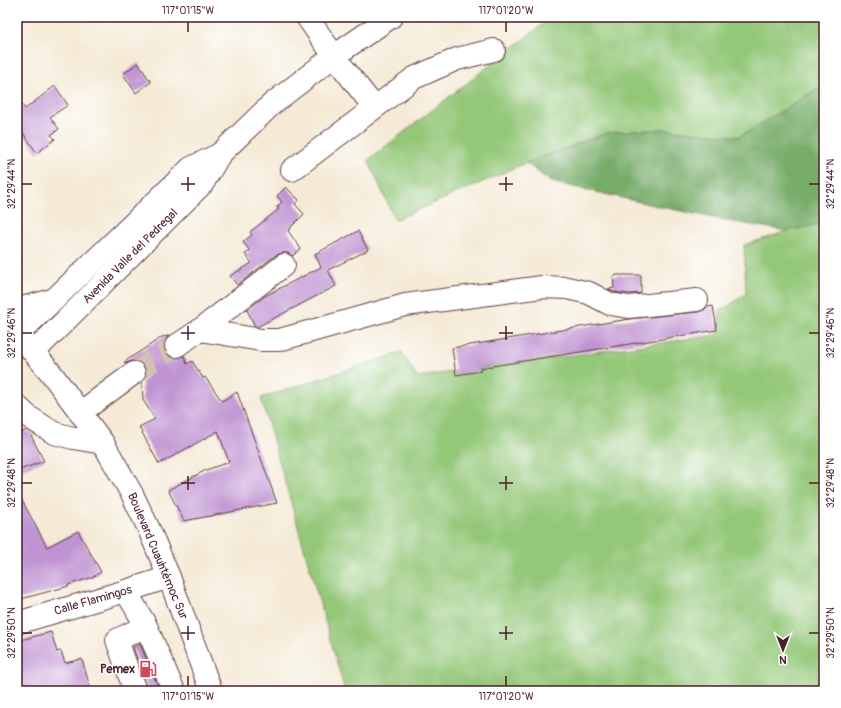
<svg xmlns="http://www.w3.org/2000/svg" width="841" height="708" font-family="Pangolin,sans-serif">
	<rect width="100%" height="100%" fill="#fff"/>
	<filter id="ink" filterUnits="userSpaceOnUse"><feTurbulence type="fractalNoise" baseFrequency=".025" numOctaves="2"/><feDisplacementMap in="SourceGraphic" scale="8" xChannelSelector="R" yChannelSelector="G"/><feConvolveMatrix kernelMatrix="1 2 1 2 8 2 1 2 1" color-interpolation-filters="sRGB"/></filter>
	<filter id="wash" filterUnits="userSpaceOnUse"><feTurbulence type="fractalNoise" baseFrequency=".012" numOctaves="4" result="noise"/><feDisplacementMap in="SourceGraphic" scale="16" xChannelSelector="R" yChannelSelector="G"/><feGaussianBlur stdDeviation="0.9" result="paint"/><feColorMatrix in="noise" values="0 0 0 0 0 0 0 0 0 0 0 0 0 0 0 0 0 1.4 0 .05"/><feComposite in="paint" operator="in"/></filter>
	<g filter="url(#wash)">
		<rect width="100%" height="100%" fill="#f4ead6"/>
		<g fill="#94c879" stroke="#6f7452">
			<polygon points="552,17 824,17 824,85 739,137 662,129 607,133 526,163 395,220 368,160"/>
			<polygon points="824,223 824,691 345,691 261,398 402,352 417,377 716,335 720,311 746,294 744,245 788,231"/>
		</g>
		<polygon fill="#77ac69" stroke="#60664a" points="824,85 824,223 788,231 733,222 662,207 551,182 526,163 607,133 662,129 739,137"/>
		<g id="blocks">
			<g fill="#c094d2">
				<polygon points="138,63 151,82 136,93 123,74"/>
				<polygon points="55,86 68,105 50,117 59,129 51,135 55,139 37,153 23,133 17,138 17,97 25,109"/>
				<polygon points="286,187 299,200 295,204 304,214 291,227 291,228 288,231 301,249 292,256 288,253 283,253 276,255 237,285 230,276 252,263 245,254 250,251 243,242 252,235 250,232 279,209 277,207 282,202 277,196"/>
				<polygon points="358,231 368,250 328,270 336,286 257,327 255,326 247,310 265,296 321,267 315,254"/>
				<polygon points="616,275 641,275 641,293 629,294 614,292 608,289 614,288 613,276 616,276"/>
				<polygon points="713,306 717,330 480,368 481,371 456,375 452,348 629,319 698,312 704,310 707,307"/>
				<polygon points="169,336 165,340 164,346 166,353 170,357 176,358 184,356 187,364 192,361 203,378 205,377 222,401 237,392 277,503 184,521 168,490 206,470 229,462 218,431 159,464 139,427 155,419 143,400 142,382 146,378 146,371 144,365 139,361 132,361 126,363 124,362 162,337"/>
				<polygon points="26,430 29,432 44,461 17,471 17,435"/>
				<polygon points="17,491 47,547 78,531 101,572 93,577 68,585 69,586 21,599 17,590"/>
				<polygon points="51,632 57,652 61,651 65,663 82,659 91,691 17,691 17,641"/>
				<polygon points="140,644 160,691 147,691 147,687 133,647"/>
			</g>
		</g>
	</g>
	<g filter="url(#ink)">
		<use href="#blocks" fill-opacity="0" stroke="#643d45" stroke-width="1"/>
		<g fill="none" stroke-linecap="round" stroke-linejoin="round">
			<polyline stroke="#d2c1b4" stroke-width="22" stroke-dasharray="22 11" stroke-linecap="butt" points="134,373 176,346"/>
			<g stroke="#643d45" stroke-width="24">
				<g id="minor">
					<polyline points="307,17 334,56 374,107"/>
					<polyline points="292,170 414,78 457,59 494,50"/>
					<polyline points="200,330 284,265"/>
					<polyline points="18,334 191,168 220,154"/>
					<polyline points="176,346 200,330 261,340 279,340 405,305 542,287 567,288 589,293 610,304 629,307 697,300"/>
					<polyline points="34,352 203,183 220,154 272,104 334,56 391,17"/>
					<polyline points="17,406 29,417 54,433 73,438 103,443"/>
					<polyline points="80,413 134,373"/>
					<polyline points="126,591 146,626 117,640 135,691"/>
					<polyline points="17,623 126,591 169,577"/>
					<polyline points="146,626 174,691"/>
				</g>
			</g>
			<g stroke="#643d45" stroke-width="24">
				<g id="major">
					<polyline points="17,309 42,303 55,299"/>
					<polyline points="17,333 51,373 103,443 132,494 148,527 169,577 211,691"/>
				</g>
			</g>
			<use href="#minor" stroke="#fff" stroke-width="22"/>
			<use href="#major" stroke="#fff" stroke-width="22"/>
		</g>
	</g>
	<path fill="none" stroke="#4a1f2b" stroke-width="1.5" d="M188 22V32M506 22V32M188 177V191M506 177V191M22 184H32M181 184H195M499 184H513M809 184H819M188 326V340M506 326V340M22 333H32M181 333H195M499 333H513M809 333H819M188 476V490M506 476V490M22 483H32M181 483H195M499 483H513M809 483H819M188 626V640M506 626V640M22 633H32M181 633H195M499 633H513M809 633H819M188 676V686M506 676V686"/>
	<defs>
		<g id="fuel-bare" transform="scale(1.38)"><path d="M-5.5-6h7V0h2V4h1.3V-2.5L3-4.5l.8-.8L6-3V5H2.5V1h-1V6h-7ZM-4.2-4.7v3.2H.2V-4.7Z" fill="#d1495b" stroke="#fff" stroke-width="2.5" paint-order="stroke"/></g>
	</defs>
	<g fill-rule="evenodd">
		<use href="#fuel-bare" x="148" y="669"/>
	</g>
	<g text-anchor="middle" stroke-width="3" stroke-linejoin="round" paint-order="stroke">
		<g font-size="12" fill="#4a1f2b" stroke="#fff">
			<text transform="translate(130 256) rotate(-45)" y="4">Avenida Valle del Pedregal</text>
			<text transform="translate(158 556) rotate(67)" y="4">Boulevard Cuauhtémoc Sur</text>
			<text transform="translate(93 600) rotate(-16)" y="4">Calle Flamingos</text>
		</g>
		<g font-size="12" font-weight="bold" fill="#4a1f2b" stroke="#fff" text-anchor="end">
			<text x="135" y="673">Pemex</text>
		</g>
	</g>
	<rect width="841" height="708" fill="none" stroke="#fff" stroke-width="44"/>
	<g transform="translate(783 650) rotate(180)" stroke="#ffffff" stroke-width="3" paint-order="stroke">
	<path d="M0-3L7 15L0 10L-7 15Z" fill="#4a1f2b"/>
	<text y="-6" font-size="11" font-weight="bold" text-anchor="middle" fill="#4a1f2b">N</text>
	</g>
	<rect x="22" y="22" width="797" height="664" fill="none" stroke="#4a1f2b" stroke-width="1.5"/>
	<g font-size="10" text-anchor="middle" fill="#4a1f2b">
		<text x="188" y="14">117°01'15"W</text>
		<text x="506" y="14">117°01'20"W</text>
		<text transform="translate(830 184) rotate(-90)" y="4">32°29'44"N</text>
		<text transform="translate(11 184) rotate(-90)" y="4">32°29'44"N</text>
		<text transform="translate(830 333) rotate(-90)" y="4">32°29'46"N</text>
		<text transform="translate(11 333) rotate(-90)" y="4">32°29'46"N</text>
		<text transform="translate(830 483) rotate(-90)" y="4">32°29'48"N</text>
		<text transform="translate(11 483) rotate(-90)" y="4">32°29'48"N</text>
		<text transform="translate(11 633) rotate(-90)" y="4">32°29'50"N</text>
		<text transform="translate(830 633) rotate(-90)" y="4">32°29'50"N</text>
		<text x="188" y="700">117°01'15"W</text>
		<text x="506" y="700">117°01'20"W</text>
	</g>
</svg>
